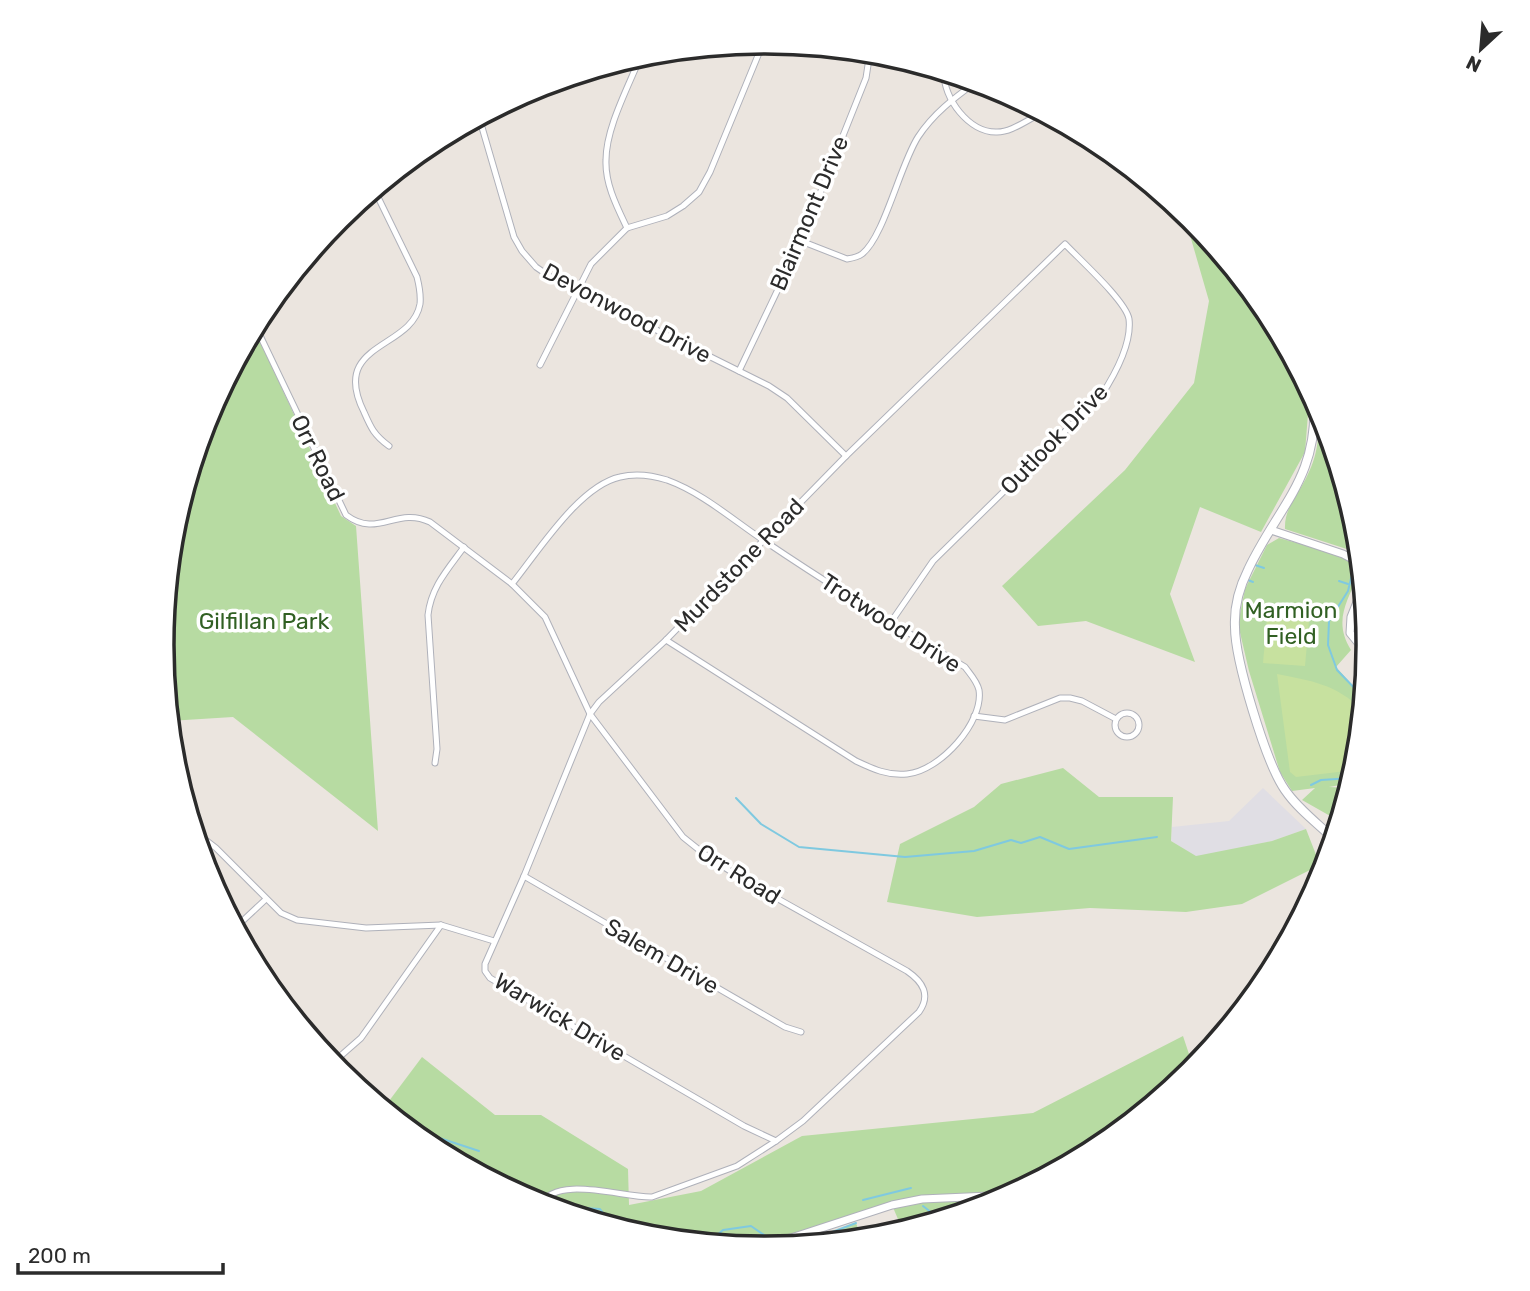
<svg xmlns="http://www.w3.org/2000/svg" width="1530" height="1291" font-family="Rubik,sans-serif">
	<rect width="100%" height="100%" fill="#ebe5df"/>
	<polygon fill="#e0dee4" points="1263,788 1306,829 1272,841 1196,857 1171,841 1172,827 1229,821"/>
	<g fill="#b7dba2">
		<polygon points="1183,211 1192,219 1267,311 1306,383 1309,401 1305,452 1261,532 1200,507 1170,594 1195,662 1086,621 1038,626 1002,586 1125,470 1194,383 1209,301"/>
		<polygon points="254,328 341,516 356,526 378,831 233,717 169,721 162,645 173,527 208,414"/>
		<path d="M1319 409 1357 528 1359 553 1285 529C1284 507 1299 494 1308 474 1319 452 1319 433 1319 409Z"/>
		<path d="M1279 538 1344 556 1359 573C1347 602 1333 621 1351 650L1336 667 1363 697 1357 764 1351 783 1329 787 1349 788 1339 821 1302 800 1315 788 1292 791 1280 772 1249 671 1238 624 1245 589 1267 545Z"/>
		<polygon points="1063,768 1099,797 1173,797 1171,841 1196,856 1272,841 1306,829 1320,865 1242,904 1186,912 1090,908 977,917 887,902 900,844 974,807 1001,784"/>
		<polygon points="1183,1036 1194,1069 1191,1073 1100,1148 996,1203 903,1231 892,1205 753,1247 647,1237 534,1203 429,1147 383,1109 422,1057 495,1115 541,1115 628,1169 629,1205 701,1191 802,1136 1033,1113"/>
		<polygon points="856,1223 862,1239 812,1244 819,1237"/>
	</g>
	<g fill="#c7e19f">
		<polygon points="1268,607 1310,610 1305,666 1263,663"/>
		<path d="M1277 674C1312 681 1336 684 1362 710L1355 770 1296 777 1290 772Z"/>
	</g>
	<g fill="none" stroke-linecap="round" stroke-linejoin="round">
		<g stroke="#7fc9e0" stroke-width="2">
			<polyline points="1346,491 1346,535 1357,551 1356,557"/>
			<polyline points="1355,562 1348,591 1329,621 1328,645 1337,670 1363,697"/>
			<polyline points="1255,565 1264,568"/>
			<polyline points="1248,580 1253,582"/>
			<polyline points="1339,581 1348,584"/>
			<polyline points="1311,785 1321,780 1352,778"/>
			<polyline points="736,798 761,824 799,847 905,857 974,851 1011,840 1021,843 1040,837 1069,849 1157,837"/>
			<polyline points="389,1114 398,1116 406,1127 479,1151"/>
			<polyline points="489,1175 504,1187"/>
			<polyline points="525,1198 531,1200"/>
			<polyline points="863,1200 911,1188"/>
			<polyline points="548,1206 600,1209 615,1228"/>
			<polyline points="923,1206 937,1217 950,1216 960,1205 987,1206"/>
			<polyline points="708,1243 723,1230 751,1226 767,1237"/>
			<polyline points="812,1244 819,1237 856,1223"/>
		</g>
		<g stroke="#afb1ba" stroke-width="7">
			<g id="minor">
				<path d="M641 55C629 86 606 127 606 160 605 184 617 207 627 228L667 216 683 206 699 192 710 172 759 53 762 42"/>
				<path d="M944 72C943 98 969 133 997 132 1013 132 1029 118 1043 113"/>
				<polyline points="479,117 514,237 522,251 536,267 552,278 769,386 787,398 846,456"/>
				<polyline points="1100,144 1105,159"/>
				<path d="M374 189 417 277C419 285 421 295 420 304 412 350 329 342 364 412 371 428 374 435 389 446"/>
				<path d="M801 241 847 259C853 258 858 257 862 254 884 237 900 165 918 137 933 114 954 98 976 82"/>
				<path d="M255 325 346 515C378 539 396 506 430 522L512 584 545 617 590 714 683 837 708 857 746 881 907 971C923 982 931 995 919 1012L803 1121 776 1141 737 1166 652 1197C623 1198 557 1174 540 1205"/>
				<polyline points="540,365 591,264 627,228"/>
				<polyline points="739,371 801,241 866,78 870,52"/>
				<path d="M512 584C538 552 579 486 620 477 636 473 651 475 667 480 703 493 734 521 766 542 831 586 898 627 965 667 970 674 977 681 979 690 984 722 940 771 907 774 888 776 873 769 856 761L666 640"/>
				<circle cx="1127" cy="725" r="12"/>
				<polyline points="974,716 1005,720 1060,698 1070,698 1082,701 1116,719"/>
				<path d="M435 763 437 749 428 615C431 587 448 569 464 547"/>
				<polyline points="194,831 216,848 281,913 297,920 366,928 441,925 494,941"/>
				<polyline points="524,876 785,1027 801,1032"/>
				<polyline points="235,928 265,900"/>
				<polyline points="330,1062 337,1059 361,1038 441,925"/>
				<path d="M776 1141 744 1126 490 978 485 971V964L524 876 590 714 599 702 666 640 846 456 1065 244C1079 259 1126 301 1129 319 1132 344 1114 376 1101 396L933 561 891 622"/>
			</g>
		</g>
		<g stroke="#afb1ba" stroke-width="9">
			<g id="tertiary">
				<polyline points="1271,530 1343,554 1360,563"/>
				<polyline points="1363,587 1351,617 1350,633 1359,644 1368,648"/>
				<polyline points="749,1247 791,1238 892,1205 922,1199 1012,1195"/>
			</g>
		</g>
		<g stroke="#afb1ba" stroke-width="10">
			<path id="secondary" d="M1314 399C1319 478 1278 506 1248 570 1239 588 1234 607 1235 627 1235 660 1266 763 1285 790 1298 809 1317 823 1334 839"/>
		</g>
		<use href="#minor" stroke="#fff" stroke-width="5"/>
		<use href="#tertiary" stroke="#fff" stroke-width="7"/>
		<use href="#secondary" stroke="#fff" stroke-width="8"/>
	</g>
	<g text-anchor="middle" stroke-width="7" stroke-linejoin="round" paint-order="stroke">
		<g font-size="23" fill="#2b2b2b" stroke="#fff">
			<text transform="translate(809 213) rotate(-67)" y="8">Blairmont Drive</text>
			<text transform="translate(627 313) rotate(28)" y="8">Devonwood Drive</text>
			<text transform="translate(1054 439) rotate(-46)" y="8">Outlook Drive</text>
			<text transform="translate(318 458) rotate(64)" y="8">Orr Road</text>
			<text transform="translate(739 565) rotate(-46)" y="8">Murdstone Road</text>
			<text transform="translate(891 623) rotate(33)" y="8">Trotwood Drive</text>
			<text transform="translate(739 874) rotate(32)" y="8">Orr Road</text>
			<text transform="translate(662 956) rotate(30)" y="8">Salem Drive</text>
			<text transform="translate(560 1017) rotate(31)" y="8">Warwick Drive</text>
		</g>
		<g font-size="23" fill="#316023" stroke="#fff">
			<text x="1291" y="618">Marmion<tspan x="1291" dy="26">Field</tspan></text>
			<text x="264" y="629">Gilfillan Park</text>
		</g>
	</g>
	<path d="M0 0H1530V1291H0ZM174 645a591 591 0 1 1 1182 0a591 591 0 1 1-1182 0Z" fill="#fff" fill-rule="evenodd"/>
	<path fill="none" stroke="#2b2b2b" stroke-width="3.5" d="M174 645a591 591 0 1 1 1182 0a591 591 0 1 1-1182 0Z"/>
	<g transform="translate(1481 49) rotate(206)" stroke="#ffffff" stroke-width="5" paint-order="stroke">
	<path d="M0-5L12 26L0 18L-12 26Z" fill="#2b2b2b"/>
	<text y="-10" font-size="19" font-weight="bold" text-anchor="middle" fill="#2b2b2b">N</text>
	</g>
	<path d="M18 1263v10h205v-10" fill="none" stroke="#2b2b2b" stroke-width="3.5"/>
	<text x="28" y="1263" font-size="21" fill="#2b2b2b" stroke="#ffffff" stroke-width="5" paint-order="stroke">200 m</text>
</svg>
